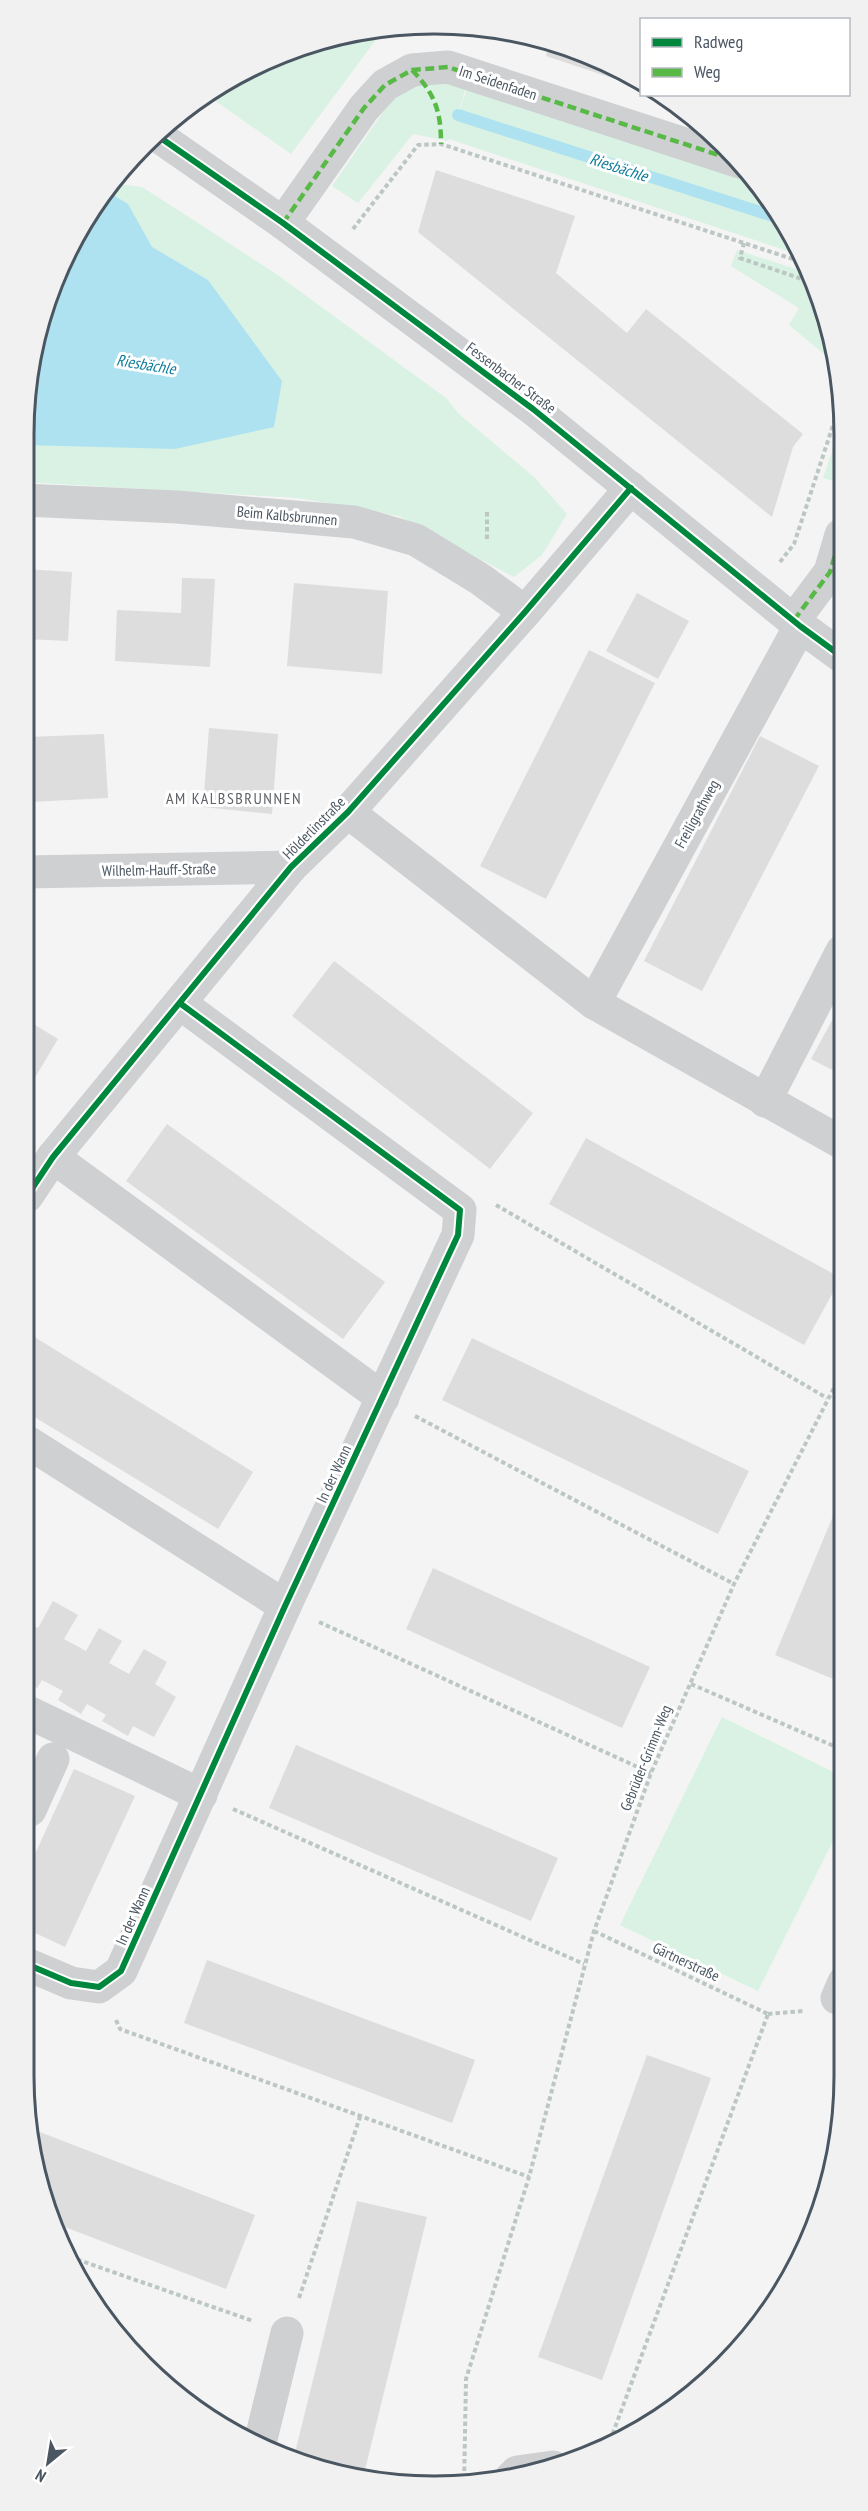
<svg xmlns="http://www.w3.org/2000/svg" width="868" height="2511" font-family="'PT Sans Narrow',sans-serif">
	<rect width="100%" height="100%" fill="#f4f4f4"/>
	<g fill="#d9f2e3">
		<polygon points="372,29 381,33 291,154 207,95 229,79 302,46"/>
		<polygon points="436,81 466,88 452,131 467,89 755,182 803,256 449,139 448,141 413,134 358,203 332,186 392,99 412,86"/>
		<polygon points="110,183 142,187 212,232 279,276 446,398 459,414 535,478 567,514 542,555 514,577 399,516 298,498 24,482 24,434 38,328 66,253"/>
		<polygon points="737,250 808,273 836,364 789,325 799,308 731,266"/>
		<polygon points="841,425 841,483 823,478"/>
		<polygon points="722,1717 843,1777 843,1821 758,1991 620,1925"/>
	</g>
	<polygon fill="#aee2f0" points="105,190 128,204 152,247 208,280 282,381 274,427 175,449 24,445 38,328 66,253"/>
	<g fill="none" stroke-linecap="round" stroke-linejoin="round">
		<polyline stroke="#aee2f0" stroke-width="12" points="458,115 779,218"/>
	</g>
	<g fill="#ddddde">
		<polygon points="550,42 639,79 642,88 546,56"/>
		<polygon points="436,170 575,216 556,273 627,333 646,309 803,434 793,447 772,517 418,232"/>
		<polygon points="25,569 72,572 68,641 25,639"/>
		<polygon points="182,578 215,579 210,667 115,661 117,610 181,613"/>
		<polygon points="294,583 388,591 382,674 287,666"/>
		<polygon points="637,593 689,621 658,679 606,651"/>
		<polygon points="589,650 655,683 546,899 480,866"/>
		<polygon points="209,728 278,734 272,814 203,807"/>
		<polygon points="104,734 108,798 31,802 28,737"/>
		<polygon points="760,736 819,766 702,991 644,961"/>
		<polygon points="334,961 533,1113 490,1169 292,1016"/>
		<polygon points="842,1002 842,1075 811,1059"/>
		<polygon points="27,1020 58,1039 27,1091"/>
		<polygon points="167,1124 385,1282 343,1339 126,1181"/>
		<polygon points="586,1138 841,1278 804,1345 549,1204"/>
		<polygon points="28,1333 253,1472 218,1529 28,1413"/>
		<polygon points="472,1338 749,1471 718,1534 442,1400"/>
		<polygon points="843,1492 843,1683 775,1655"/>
		<polygon points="433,1568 650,1667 622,1728 406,1629"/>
		<polygon points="53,1601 78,1615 64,1639 86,1651 99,1628 122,1641 109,1663 129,1674 144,1649 167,1662 155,1684 176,1697 154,1737 133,1726 128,1736 102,1721 106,1715 87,1704 81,1714 58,1700 63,1691 42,1680 37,1688 30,1684 29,1623 38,1628"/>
		<polygon points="296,1745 558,1858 531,1921 269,1808"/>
		<polygon points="74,1769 135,1796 65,1947 31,1931 30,1865"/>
		<polygon points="207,1960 475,2060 452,2123 184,2023"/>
		<polygon points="647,2055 711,2078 602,2380 538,2357"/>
		<polygon points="32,2129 255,2215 226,2289 52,2222 32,2157"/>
		<polygon points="357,2201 427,2217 363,2478 294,2457"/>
		<polygon points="214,2419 227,2424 226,2428 213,2420"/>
	</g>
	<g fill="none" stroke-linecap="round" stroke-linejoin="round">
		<g stroke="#bcc7c4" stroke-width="4" stroke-dasharray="4.5 3" stroke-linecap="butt">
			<polyline points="388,27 401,32 402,35"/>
			<polyline points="353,229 418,145 441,144 805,263"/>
			<polyline points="744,243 740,258 811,282"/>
			<polyline points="487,512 487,541"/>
			<polyline points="780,562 794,544 840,404"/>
			<polyline points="496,1205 827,1398"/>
			<polyline points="415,1416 734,1584"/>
			<polyline points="319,1622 651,1773"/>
			<polyline points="691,1684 843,1750"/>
			<polyline points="233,1809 584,1964"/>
			<polyline points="594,1931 768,2014"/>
			<polyline points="768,2014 803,2011"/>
			<polyline points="116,2020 120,2029 529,2177"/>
			<polyline points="70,2257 253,2321"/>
			<polyline points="299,2298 360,2117"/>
			<polyline points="610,2441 768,2014"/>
			<polyline points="464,2486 466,2379 529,2177 594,1931 651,1773 734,1584 843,1370"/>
		</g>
		<g stroke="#ced0d2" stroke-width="33">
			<polyline points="155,134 283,223 533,409 800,626 841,656"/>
			<polyline points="283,223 364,108 385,85 412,70 448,67 740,162"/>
			<polyline points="24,500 177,507 354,522 416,540 480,579 525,612"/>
			<polyline points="794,620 830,572 841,535"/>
			<polyline points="348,812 594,1003 842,1143"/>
			<polyline points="26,872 291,867"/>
			<polyline points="594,1003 800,626"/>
			<polyline points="765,1101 842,951"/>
			<polyline points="53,1157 383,1398"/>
			<polyline points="27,1196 53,1157 291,867 348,812 525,612 631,488"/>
			<polyline points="29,1443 285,1606"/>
			<polyline points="30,1713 201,1795"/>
			<polyline points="30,1810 53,1759"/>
			<polyline points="31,1966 71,1983 99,1987 121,1971 285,1606 458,1235 460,1210 181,1004"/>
			<polyline points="837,1998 844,1982"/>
			<polyline points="259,2447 287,2333"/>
			<polyline points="511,2478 517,2472 553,2467"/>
		</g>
		<g stroke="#58b947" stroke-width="4.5" stroke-dasharray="9 4.5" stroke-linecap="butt">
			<path d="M412 70C435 94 441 111 441 144"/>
			<polyline points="283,223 364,108 385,85 412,70 448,67 740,162"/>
			<polyline points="794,620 830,572 841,535"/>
		</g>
		<g stroke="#fff" stroke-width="10">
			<g id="cycleway">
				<polyline points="155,134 283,223 533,409 800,626 841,656"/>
				<polyline points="27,1196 53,1157 291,867 348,812 525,612 631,488"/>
				<polyline points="31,1966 71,1983 99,1987 121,1971 285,1606 458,1235 460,1210 181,1004"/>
			</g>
		</g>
		<use href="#cycleway" stroke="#00873e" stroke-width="6"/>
	</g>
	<g text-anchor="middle" stroke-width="6" stroke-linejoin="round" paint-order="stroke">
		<g font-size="15" fill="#4a5661" stroke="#fff">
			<text transform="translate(498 83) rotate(18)" y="5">Im Seidenfaden</text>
			<text transform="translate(511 378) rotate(37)" y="5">Fessenbacher Straße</text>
			<text transform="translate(287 516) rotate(5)" y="5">Beim Kalbsbrunnen</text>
			<text transform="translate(697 814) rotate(-61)" y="5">Freiligrathweg</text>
			<text transform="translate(314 828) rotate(-45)" y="5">Hölderlinstraße</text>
			<text transform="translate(159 870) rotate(-1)" y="5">Wilhelm-Hauff-Straße</text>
			<text transform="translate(334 1474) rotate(-65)" y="5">In der Wann</text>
			<text transform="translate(646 1758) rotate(-68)" y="5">Gebrüder-Grimm-Weg</text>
			<text transform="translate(133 1916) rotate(-66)" y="5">In der Wann</text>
			<text transform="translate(686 1962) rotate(25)" y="5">Gärtnerstraße</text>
		</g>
		<g font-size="16" font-style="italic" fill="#0c7c9b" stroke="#fff">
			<text transform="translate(619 167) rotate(18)" y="6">Riesbächle</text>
			<text transform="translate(146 364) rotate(9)" y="6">Riesbächle</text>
		</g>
		<g font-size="16" letter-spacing="1.5" fill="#5f6368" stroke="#fff">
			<text x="234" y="804">AM KALBSBRUNNEN</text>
		</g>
	</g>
	<path d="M0 0H868V2511H0ZM434 34H434A400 400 0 0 1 834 434V2076A400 400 0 0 1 434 2476H434A400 400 0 0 1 34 2076V434A400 400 0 0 1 434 34Z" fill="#f1f1f2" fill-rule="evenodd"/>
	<path fill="none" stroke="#4a5661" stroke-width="3" d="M434 34H434A400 400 0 0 1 834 434V2076A400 400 0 0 1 434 2476H434A400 400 0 0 1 34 2076V434A400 400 0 0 1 434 34Z"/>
	<rect x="640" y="18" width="210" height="78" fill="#ffffff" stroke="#b7bbc0" stroke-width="1.5"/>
	<rect x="652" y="38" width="30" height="9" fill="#00873e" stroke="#b7bbc0" stroke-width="1.5"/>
	<text x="694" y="48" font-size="18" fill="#4a5661">Radweg</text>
	<rect x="652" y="68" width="30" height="9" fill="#58b947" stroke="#b7bbc0" stroke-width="1.5"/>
	<text x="694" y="78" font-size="18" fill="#4a5661">Weg</text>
	<g transform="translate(48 2463) rotate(210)" stroke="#ffffff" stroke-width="4.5" paint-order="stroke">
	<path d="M0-4.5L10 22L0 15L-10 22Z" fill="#4a5661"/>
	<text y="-9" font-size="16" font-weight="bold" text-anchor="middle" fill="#4a5661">N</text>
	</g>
</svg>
